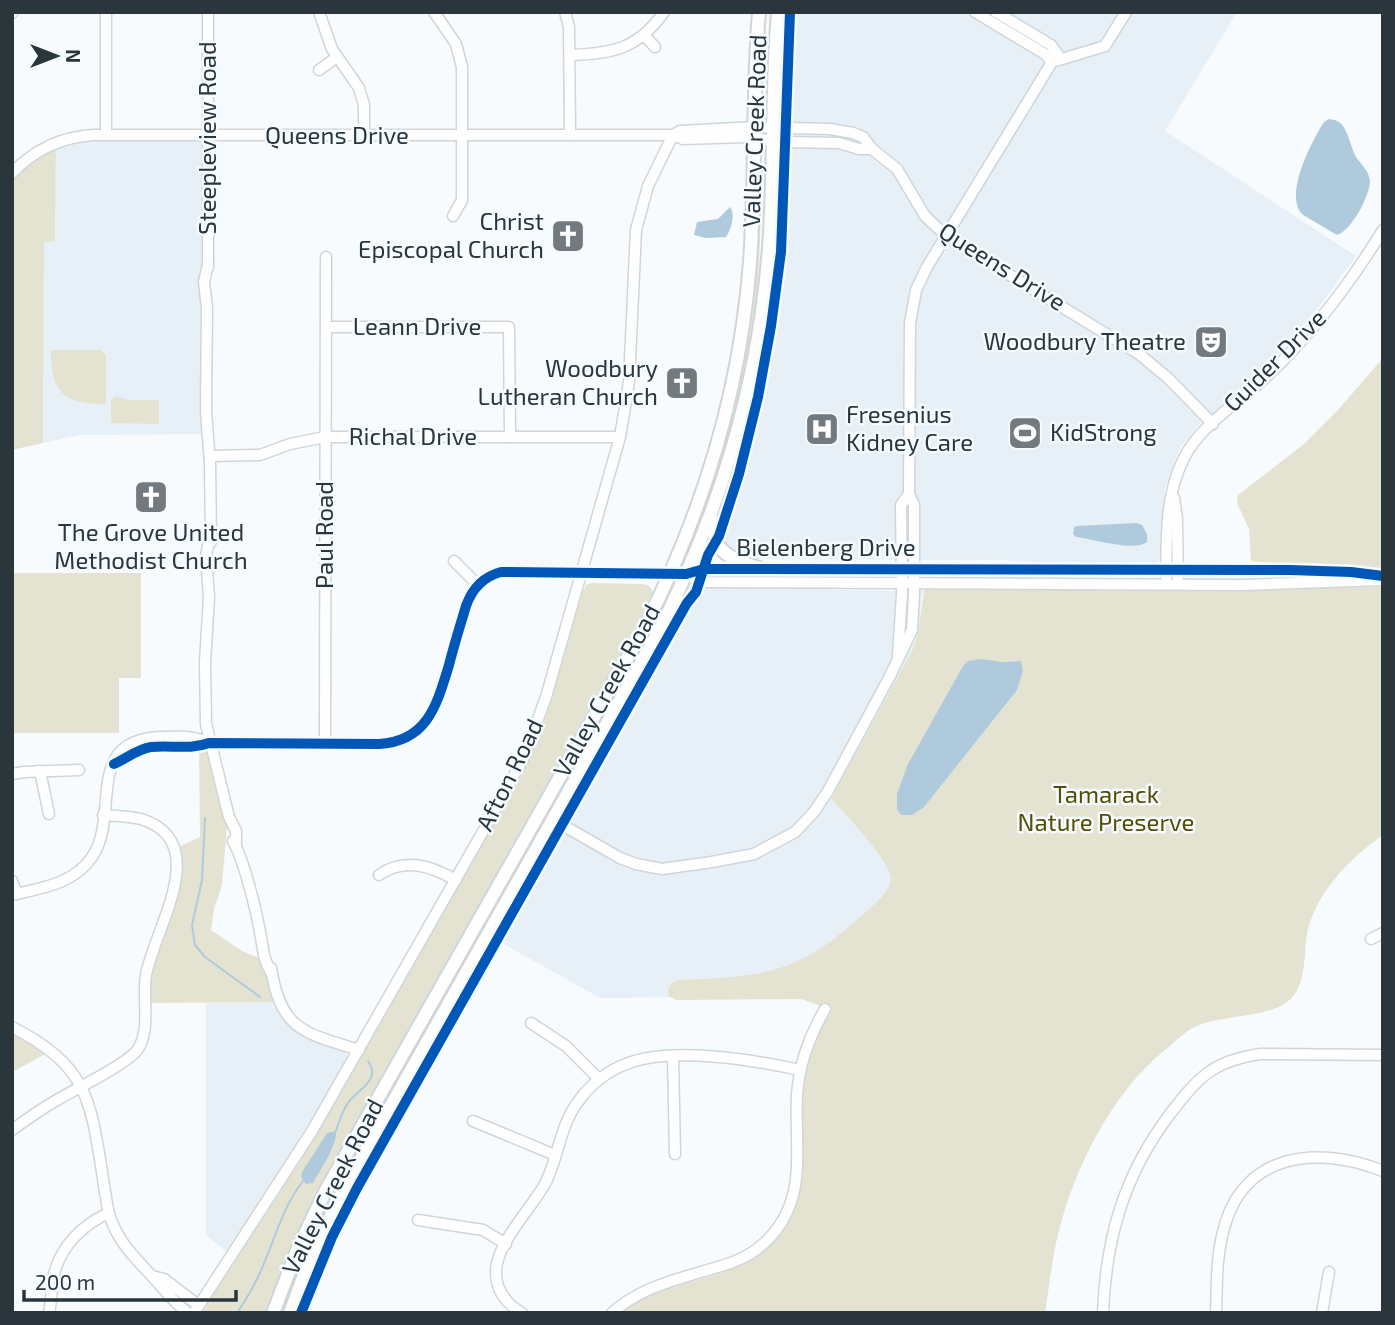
<svg xmlns="http://www.w3.org/2000/svg" width="1395" height="1325" font-family="'Exo 2',sans-serif">
	<rect width="100%" height="100%" fill="#f8fbfd"/>
	<g fill="#e7f0f6">
		<polygon points="786,12 1237,12 1165,131 1356,256 1326,298 1288,342 1245,385 1197,427 1180,448 1165,488 1162,555 1156,563 1148,565 1068,564 1003,560 745,559 721,545 716,521 736,466 752,408 767,327 777,252"/>
		<polygon points="208,136 207,434 81,435 43,443 44,241 55,241 56,143 68,139"/>
		<polygon points="706,587 891,591 930,588 922,594 919,625 911,654 834,793 898,880 813,996 600,998 493,938 652,658 684,598 696,588"/>
		<polygon points="274,1000 282,1017 295,1031 309,1039 343,1050 348,1057 306,1132 227,1252 206,1235 206,1003 273,1002"/>
	</g>
	<g fill="#e4e3d2">
		<polygon points="56,143 55,241 44,242 43,443 12,450 12,173"/>
		<polygon points="758,165 763,165 757,313 732,432 721,465 731,411"/>
		<path d="M101 350 106 355V404C65 404 50 393 51 350Z"/>
		<polygon points="1383,358 1383,568 1296,565 1251,561 1249,529 1237,503 1238,495 1304,444 1337,411"/>
		<polygon points="117,396 128,400 159,400 159,424 111,423 111,399"/>
		<polygon points="12,573 141,573 141,678 119,678 119,733 12,733"/>
		<polygon points="592,583 643,584 649,586 653,592 630,637 321,1184 294,1242 265,1313 201,1313 315,1138 523,773 546,717 582,593 586,585"/>
		<path d="M1383 587V835C1350 858 1315 893 1307 934 1304 953 1306 979 1294 995 1276 1020 1222 1013 1195 1027 1184 1032 1175 1042 1165 1050 1111 1094 1075 1167 1058 1234 1052 1260 1049 1287 1045 1313H620C663 1278 724 1284 766 1249 817 1207 797 1144 803 1088 806 1059 818 1033 832 1008L823 1002 821 1006 801 999 676 1000 669 996C667 988 670 982 678 980 770 976 798 974 868 910 877 902 894 888 890 875 886 857 845 813 831 799L912 651 918 632 924 591 928 588 1232 589Z"/>
		<polygon points="628,669 601,724 284,1313 282,1313 297,1263 338,1177"/>
		<polygon points="209,743 228,815 222,885 214,909 211,930 242,951 264,960 280,1002 144,1003 146,975 176,883 174,849 200,837 199,747"/>
		<polygon points="12,1027 51,1051 12,1072"/>
	</g>
	<g fill="#aecadc">
		<path d="M1329 119C1335 120 1340 121 1343 126 1349 135 1351 147 1356 157 1361 164 1369 171 1370 181 1370 196 1351 231 1337 235L1303 215C1283 195 1312 141 1324 122Z"/>
		<path d="M730 207C736 214 731 230 726 237L706 238 694 235 697 222 718 219Z"/>
		<path d="M1136 523 1142 525 1147 534V542C1134 552 1094 539 1076 537L1073 534 1074 527 1077 526Z"/>
		<polygon points="981,659 1002,662 1021,661 1023,671 1017,690 924,807 912,815 901,815 897,809 897,794 908,764 963,666 968,661"/>
		<path d="M336 1131C338 1144 320 1170 313 1183L306 1184 301 1177 302 1172 327 1133Z"/>
	</g>
	<g fill="none" stroke-linecap="round" stroke-linejoin="round">
		<g stroke="#aecadc" stroke-width="2">
			<polyline points="205,818 202,880 192,925 195,945 205,957 260,997"/>
			<path d="M336 1131C339 1121 342 1112 348 1103 357 1089 382 1081 368 1061"/>
			<path d="M237 1313C245 1301 253 1288 259 1275 274 1243 281 1209 303 1181"/>
		</g>
		<g stroke="#cfd6da" stroke-width="13">
			<g id="minor">
				<polyline points="208,12 208,267"/>
				<polyline points="319,12 332,49 359,88 364,105 364,135"/>
				<polyline points="434,12 456,44 462,67 462,200 453,216"/>
				<polyline points="565,12 569,27 570,135"/>
				<polyline points="975,12 1045,54 1052,62"/>
				<polyline points="996,12 1051,45 1060,58"/>
				<polyline points="12,13 13,12"/>
				<polyline points="644,35 655,47"/>
				<path d="M570 55C612 54 638 49 664 12"/>
				<polyline points="1052,62 1105,46 1126,12"/>
				<polyline points="319,70 337,57"/>
				<polyline points="106,135 106,12"/>
				<polyline points="673,135 680,131 755,127 830,129 853,133 863,137 872,149 897,169 925,216 946,236 1139,354 1168,378 1213,424"/>
				<path d="M12 173C34 150 61 137 93 135H673L683 139 744 137 785 142 839 143 859 149H872"/>
				<polyline points="208,264 204,282 207,308 206,411 210,464 211,542"/>
				<polyline points="326,327 509,327 510,437"/>
				<polyline points="210,456 260,455 290,444 325,437 620,437"/>
				<polyline points="1174,498 1177,519 1178,584"/>
				<polyline points="210,536 206,556 209,597 205,662 206,724 229,817 236,831 236,847"/>
				<polyline points="454,561 478,585"/>
				<polyline points="686,574 700,582 1243,585 1383,580"/>
				<path d="M1166 584C1167 542 1164 497 1184 458 1201 424 1240 402 1267 376 1312 334 1351 282 1383 230"/>
				<polyline points="898,655 902,594 901,505 909,494"/>
				<polyline points="325,744 326,257"/>
				<path d="M114 764C126 759 137 749 151 747 170 745 190 750 209 743L379 744C428 741 437 704 449 665 454 645 460 626 466 606 472 589 482 577 501 572L686 574 704 569 1290 570 1351 572 1383 576"/>
				<polyline points="40,771 49,814"/>
				<polyline points="12,774 24,772 79,770"/>
				<polyline points="552,819 620,858 636,864 662,869 712,862 754,854 795,832 814,812 828,791 890,676 912,630 914,593 914,505 909,494 910,323 916,290 927,267 1052,62"/>
				<path d="M233 841C244 860 256 910 260 932 263 948 263 960 272 974"/>
				<path d="M379 875C405 857 431 866 456 880"/>
				<polyline points="12,881 17,894"/>
				<path d="M12 895C41 888 74 884 92 857 121 814 82 739 162 737 179 737 194 735 209 743"/>
				<polyline points="1371,939 1383,933"/>
				<path d="M271 968C281 1031 305 1033 359 1050"/>
				<polyline points="531,1023 566,1046 599,1079"/>
				<path d="M12 1027C85 1065 90 1095 102 1172 104 1186 106 1200 109 1214 117 1240 133 1256 151 1275 163 1288 173 1302 188 1313"/>
				<polyline points="673,1057 675,1154"/>
				<polyline points="473,1121 555,1155"/>
				<path d="M12 1130C27 1119 41 1109 57 1100 75 1089 128 1064 138 1049 151 1029 142 997 146 975 154 929 214 842 141 819 129 816 115 816 103 815"/>
				<polyline points="418,1220 483,1230 506,1244"/>
				<polyline points="152,1276 164,1279 198,1305"/>
				<path d="M49 1313C52 1300 51 1287 54 1274 61 1246 83 1224 109 1213"/>
				<polyline points="194,1313 312,1131 486,826 523,759 530,741 546,697 620,437 629,382 636,230 648,186 673,135"/>
				<path d="M522 1313C506 1304 495 1289 496 1270 498 1241 532 1208 546 1182 559 1155 560 1124 580 1099 592 1083 608 1071 626 1064 671 1046 754 1060 800 1070"/>
				<path d="M612 1313C638 1289 671 1281 704 1271 725 1265 745 1260 762 1245 810 1203 794 1150 797 1095 799 1064 810 1035 825 1009"/>
				<path d="M1103 1313C1106 1237 1124 1175 1170 1114 1198 1078 1212 1061 1260 1054L1383 1055"/>
				<path d="M1216 1313C1217 1286 1216 1259 1223 1232 1242 1152 1317 1145 1383 1171"/>
				<polyline points="1322,1313 1329,1272"/>
			</g>
		</g>
		<g stroke="#cfd6da" stroke-width="16">
			<g id="major">
				<path d="M711 518C713 555 732 559 762 569"/>
				<path d="M273 1313 298 1248 326 1190 642 632C702 516 740 392 750 262 756 179 752 95 759 12"/>
				<path d="M290 1313 310 1259 345 1187 653 642C718 520 759 385 769 247 775 169 771 90 778 12"/>
			</g>
		</g>
		<use href="#minor" stroke="#fefeff" stroke-width="10"/>
		<use href="#major" stroke="#fefeff" stroke-width="12"/>
		<g stroke="#f6fbff" stroke-width="15">
			<g id="cycleway">
				<path d="M114 764C126 759 137 749 151 747 170 745 190 750 209 743L379 744C428 741 437 704 449 665 454 645 460 626 466 606 472 589 482 577 501 572L686 574 704 569 1290 570 1351 572 1383 576"/>
				<polyline points="301,1313 332,1237 357,1188 687,603 696,592 708,555 719,536 739,474 758,397 771,326 781,252 790,12"/>
			</g>
		</g>
		<use href="#cycleway" stroke="#0057b8" stroke-width="10"/>
	</g>
	<defs>
		<g id="church-square" transform="scale(1.75)"><rect x="-9" y="-9" width="18" height="18" rx="4" fill="#727a80" stroke="#f6fbff"/><path d="M-1.2-6h2.4v3.5h3.3v2.4h-3.3V6h-2.4V-.1h-3.3v-2.4h3.3Z" fill="#fff"/></g>
		<g id="theatre-square" transform="scale(1.75)"><rect x="-9" y="-9" width="18" height="18" rx="4" fill="#727a80" stroke="#f6fbff"/><path d="M-5-5.5Q0-4 5-5.5V0Q5 5 0 6Q-5 5-5 0ZM-3.3-2.5H-1v1.5H-3.3ZM1-2.5H3.3v1.5H1ZM-2.8 1Q0 5.5 2.8 1Z" fill="#fff"/></g>
		<g id="hospital-square" transform="scale(1.75)"><rect x="-9" y="-9" width="18" height="18" rx="4" fill="#727a80" stroke="#f6fbff"/><path d="M-5-5h3v3.5h4V-5h3V5h-3V1.5h-4V5h-3Z" fill="#fff"/></g>
		<g id="stadium-square" transform="scale(1.75)"><rect x="-9" y="-9" width="18" height="18" rx="4" fill="#727a80" stroke="#f6fbff"/><path d="M0-5a6.5 5 0 1 0 0 10a6.5 5 0 1 0 0-10ZM-3.5-1.8h7v3.6h-7Z" fill="#fff"/></g>
	</defs>
	<g fill-rule="evenodd">
		<use href="#church-square" x="568" y="236"/>
		<use href="#theatre-square" x="1211" y="342"/>
		<use href="#church-square" x="682" y="383"/>
		<use href="#hospital-square" x="822" y="429"/>
		<use href="#stadium-square" x="1025" y="433"/>
		<use href="#church-square" x="151" y="497"/>
	</g>
	<g text-anchor="middle" stroke-width="5" stroke-linejoin="round" paint-order="stroke">
		<g font-size="24" fill="#2a353c" stroke="#f6fbff">
			<text transform="translate(755 131) rotate(-88)" y="8">Valley Creek Road</text>
			<text x="337" y="144">Queens Drive</text>
			<text transform="translate(208 138) rotate(-90)" y="8">Steepleview Road</text>
			<text transform="translate(1002 267) rotate(32)" y="8">Queens Drive</text>
			<text x="417" y="335">Leann Drive</text>
			<text transform="translate(1275 361) rotate(-45)" y="8">Guider Drive</text>
			<text x="413" y="445">Richal Drive</text>
			<text transform="translate(325 535) rotate(-90)" y="8">Paul Road</text>
			<text x="826" y="556">Bielenberg Drive</text>
			<text transform="translate(607 691) rotate(-61)" y="8">Valley Creek Road</text>
			<text transform="translate(510 775) rotate(-64)" y="8">Afton Road</text>
			<text transform="translate(333 1187) rotate(-63)" y="8">Valley Creek Road</text>
		</g>
		<g font-size="24" fill="#2a353c" stroke="#f6fbff" text-anchor="end">
			<text x="544" y="230">Christ<tspan x="544" dy="28">Episcopal Church</tspan></text>
			<text x="1186" y="350">Woodbury Theatre</text>
			<text x="658" y="377">Woodbury<tspan x="658" dy="28">Lutheran Church</tspan></text>
			<text x="846" y="423" text-anchor="start">Fresenius<tspan x="846" dy="28">Kidney Care</tspan></text>
			<text x="1050" y="441" text-anchor="start">KidStrong</text>
			<text x="151" y="541" text-anchor="middle">The Grove United<tspan x="151" dy="28">Methodist Church</tspan></text>
		</g>
		<g font-size="24" fill="#554d03" stroke="#f6fbff">
			<text x="1106" y="803">Tamarack<tspan x="1106" dy="28">Nature Preserve</tspan></text>
		</g>
	</g>
	<rect width="1395" height="1325" fill="none" stroke="#2a353c" stroke-width="28"/>
	<g transform="translate(56 56) rotate(90)" stroke="#f6fbff" stroke-width="5" paint-order="stroke">
	<path d="M0-5L12 26L0 18L-12 26Z" fill="#2a353c"/>
	<text y="-10" font-size="19" font-weight="bold" text-anchor="middle" fill="#2a353c">N</text>
	</g>
	<path d="M24 1290v10h212v-10" fill="none" stroke="#2a353c" stroke-width="3.5"/>
	<text x="35" y="1290" font-size="21" fill="#2a353c" stroke="#f6fbff" stroke-width="5" paint-order="stroke">200 m</text>
</svg>
